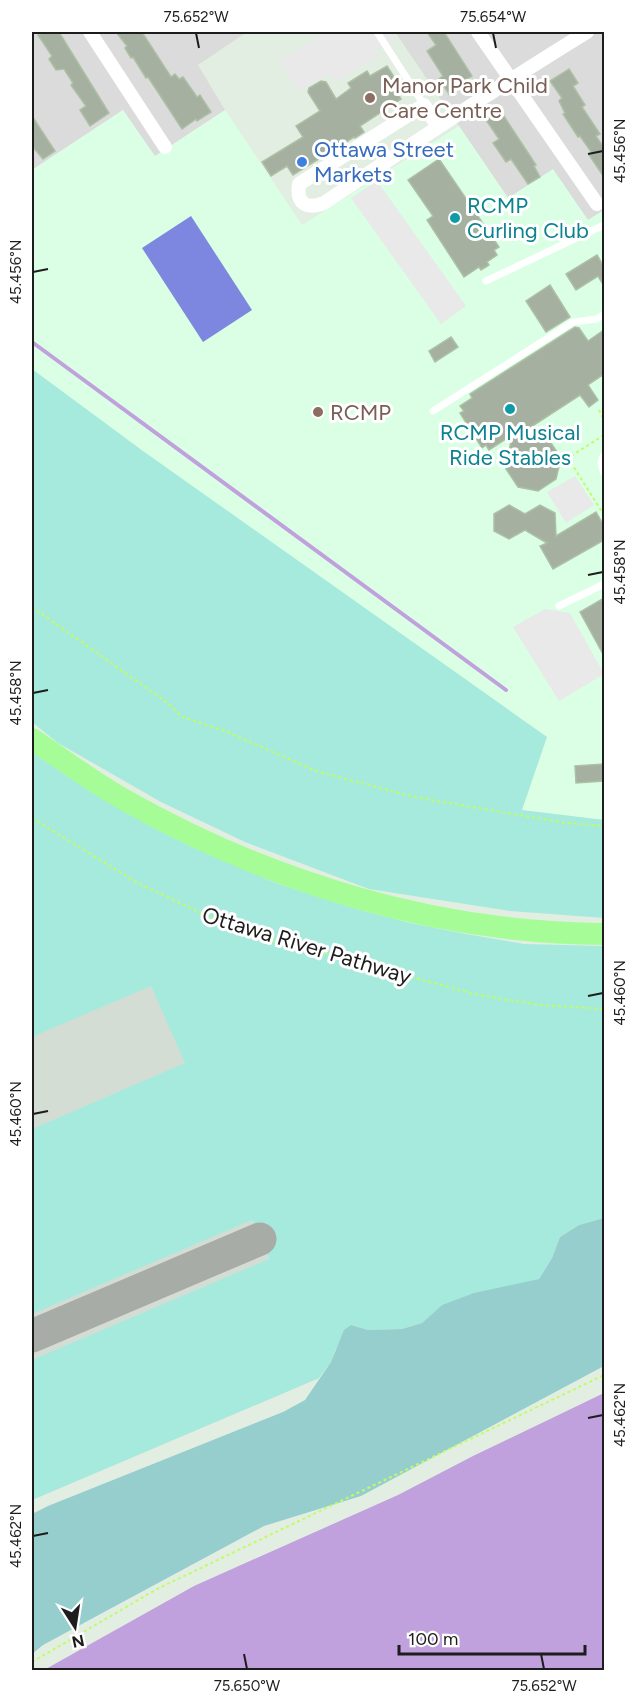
<svg xmlns="http://www.w3.org/2000/svg" width="636" height="1702" font-family="Figtree,sans-serif">
	<rect width="100%" height="100%" fill="#e3eee2"/>
	<g fill="#dadbda">
		<polygon points="32,32 247,32 198,65 225,110 154,157 123,110 32,170"/>
		<polygon points="395,32 604,32 604,210 588,220 508,198"/>
	</g>
	<polygon fill="#daffe5" points="123,110 155,156 225,110 302,225 459,126 508,198 553,169 588,220 604,210 604,820 521,810 32,600 32,170"/>
	<polygon fill="#d4ddd4" points="32,886 152,985 319,1378 32,1500"/>
	<g fill="#a6eadd">
		<polygon points="32,369 143,451 547,737 522,810 604,820 604,918 510,911 369,889 245,842 161,802 58,743 32,722"/>
		<polygon points="32,748 220,859 276,883 350,907 406,922 466,934 524,944 604,946 604,1218 579,1225 560,1237 552,1258 539,1279 442,1305 422,1323 402,1329 368,1330 351,1325 336,1349 331,1362 319,1378 32,1500 32,1360 269,1259 252,1220 32,1314 32,1129 185,1063 151,986 32,1037"/>
	</g>
	<polygon fill="#96cece" points="604,1218 604,1366 361,1496 264,1526 43,1645 32,1654 32,1514 48,1506 283,1412 305,1400 331,1362 344,1330 351,1325 368,1330 402,1329 422,1323 442,1305 474,1293 539,1279 552,1258 560,1237 579,1225"/>
	<polygon fill="#7e87df" points="191,216 252,310 203,342 142,248"/>
	<g fill="#e9e9e9">
		<polygon points="328,32 390,32 395,38 374,49 378,56 335,82 329,73 299,92 279,61"/>
		<polygon points="438,134 439,137 335,203"/>
		<polygon points="377,181 466,306 441,324 351,198"/>
		<polygon points="575,476 594,505 566,523 547,492"/>
		<polygon points="545,609 570,613 604,674 559,701 513,627"/>
	</g>
	<polygon fill="#c0a1dd" points="604,1393 604,1670 44,1670 194,1586 398,1495 473,1456"/>
	<g fill="none" stroke-linecap="round" stroke-linejoin="round">
		<polyline stroke="#c0a1dd" stroke-width="4" points="32,342 506,690"/>
		<polyline stroke="#a7aca6" stroke-width="33" points="32,1336 260,1239"/>
	</g>
	<g fill="#a5b0a1" stroke="#acc0a4" stroke-width="1.5">
		<polygon points="44,32 59,32 109,113 90,126 80,110 86,106 71,85 73,83 64,69 56,70 49,59 52,56 38,35"/>
		<polygon points="116,32 136,32 138,33 142,32 171,77 175,74 179,79 183,77 197,97 200,95 211,112 197,121 196,119 182,129 148,77 146,78 133,57 131,58 125,48 127,46"/>
		<polygon points="427,32 444,32 472,76 464,81 466,83 449,94 439,79 443,76 427,51 436,45"/>
		<polygon points="387,66 396,80 391,83 401,99 360,126 364,132 355,138 354,137 293,175 287,166 271,176 262,162 303,137 296,126 320,111 308,92 309,88 321,81 326,82 336,99 351,88 348,83 367,71 370,76"/>
		<polygon points="569,69 578,83 573,86 585,105 582,107 600,134 596,136 604,148 604,177 589,155 592,153 580,136 578,137 563,114 565,113 559,101 562,98 550,81"/>
		<polygon points="498,107 536,165 534,166 540,177 528,184 511,159 506,162 493,143 499,139 484,117"/>
		<polygon points="32,116 55,151 43,159 32,146 33,145 32,142"/>
		<polygon points="439,159 499,247 494,250 497,255 487,262 489,265 481,270 479,267 464,277 427,220 433,216 408,180"/>
		<polygon points="597,255 604,267 604,286 598,276 576,290 566,274"/>
		<polygon points="550,285 570,317 546,332 526,301"/>
		<polygon points="575,327 579,328 588,341 604,330 604,374 588,385 598,400 589,407 580,395 520,434 549,440 561,458 556,479 538,491 518,487 506,469 512,435 489,450 486,445 482,448 460,413 464,411 460,406 472,398 470,394"/>
		<polygon points="451,337 458,347 435,362 429,351"/>
		<polygon points="509,505 525,514 540,505 555,513 556,536 596,512 604,526 604,540 553,569 540,546 547,543 525,530 509,539 494,531 494,514"/>
		<polygon points="604,598 604,656 580,612"/>
		<polygon points="604,764 604,781 576,783 575,766"/>
	</g>
	<g fill="none" stroke-linecap="round" stroke-linejoin="round">
		<g stroke="#c0fc65" stroke-width="2" stroke-dasharray="3 3" stroke-linecap="butt">
			<polyline points="599,410 604,420"/>
			<polyline points="604,435 568,458 604,515"/>
			<polyline points="32,607 169,704 182,717 225,731 316,771 414,797 566,823 604,826"/>
			<polyline points="32,818 136,882 218,921 274,940 478,995 540,1005 604,1009"/>
			<polyline points="32,1662 157,1589 604,1375"/>
		</g>
		<g stroke="#fff" stroke-width="7">
			<polyline points="377,32 424,105"/>
			<polyline points="486,281 604,225"/>
			<polyline points="433,411 573,322 597,319 604,314"/>
			<path d="M604 455C600 460 601 467 604 473"/>
			<polyline points="559,606 604,584"/>
		</g>
		<g stroke="#fff" stroke-width="14">
			<polyline points="90,32 165,147"/>
			<polyline points="478,32 597,204"/>
			<path d="M438 127 424 105 299 184C296 203 306 210 324 203 411 145 498 86 587 32"/>
		</g>
		<path stroke="#a6fd98" stroke-width="22" d="M32 739C62 759 91 781 123 799 269 882 435 933 604 934"/>
	</g>
	<path fill="none" stroke="#1d1d1d" stroke-width="2" d="M196 33 199 48M493 33 496 48M588 154 603 151M33 272 48 269M588 575 603 572M33 693 48 690M588 996 603 993M33 1114 48 1111M588 1418 603 1415M33 1536 48 1533M244 1654 247 1669M541 1654 544 1669"/>
	<g fill="#8d6e63" stroke="#fff" stroke-width="2">
		<circle cx="370" cy="98" r="6"/>
		<circle cx="318" cy="412" r="6"/>
	</g>
	<circle fill="#3f7fe0" stroke="#fff" stroke-width="2" cx="302" cy="162" r="6"/>
	<g fill="#0f9aa8" stroke="#fff" stroke-width="2">
		<circle cx="455" cy="218" r="6"/>
		<circle cx="510" cy="409" r="6"/>
	</g>
	<g text-anchor="middle" stroke-width="6" stroke-linejoin="round" paint-order="stroke">
		<g font-size="22" fill="#785e54" stroke="#fff" text-anchor="start">
			<text x="382" y="93">Manor Park Child<tspan x="382" dy="25">Care Centre</tspan></text>
			<text x="330" y="420">RCMP</text>
		</g>
		<g font-size="22" fill="#366cbe" stroke="#fff" text-anchor="start">
			<text x="314" y="157">Ottawa Street<tspan x="314" dy="25">Markets</tspan></text>
		</g>
		<g font-size="22" fill="#0d838f" stroke="#fff" text-anchor="start">
			<text x="467" y="213">RCMP<tspan x="467" dy="25">Curling Club</tspan></text>
			<text x="510" y="440" text-anchor="middle">RCMP Musical<tspan x="510" dy="25">Ride Stables</tspan></text>
		</g>
		<g font-size="22" fill="#1d1d1d" stroke="#fff">
			<text transform="translate(307 945) rotate(17)" y="8">Ottawa River Pathway</text>
		</g>
	</g>
	<rect width="636" height="1702" fill="none" stroke="#ffffff" stroke-width="66"/>
	<g transform="translate(75 1627) rotate(168)" stroke="#ffffff" stroke-width="4.5" paint-order="stroke">
	<path d="M0-4.5L10 22L0 15L-10 22Z" fill="#1d1d1d"/>
	<text y="-9" font-size="16" font-weight="bold" text-anchor="middle" fill="#1d1d1d">N</text>
	</g>
	<path d="M399 1645v9h186v-9" fill="none" stroke="#1d1d1d" stroke-width="3"/>
	<text x="408" y="1645" font-size="18" fill="#1d1d1d" stroke="#ffffff" stroke-width="4.5" paint-order="stroke">100 m</text>
	<rect x="33" y="33" width="570" height="1636" fill="none" stroke="#1d1d1d" stroke-width="2"/>
	<g font-size="15" text-anchor="middle" fill="#1d1d1d">
		<text x="196" y="22">75.652°W</text>
		<text x="493" y="22">75.654°W</text>
		<text transform="translate(620 151) rotate(-90)" y="5">45.456°N</text>
		<text transform="translate(16 272) rotate(-90)" y="5">45.456°N</text>
		<text transform="translate(620 572) rotate(-90)" y="5">45.458°N</text>
		<text transform="translate(16 693) rotate(-90)" y="5">45.458°N</text>
		<text transform="translate(620 993) rotate(-90)" y="5">45.460°N</text>
		<text transform="translate(16 1114) rotate(-90)" y="5">45.460°N</text>
		<text transform="translate(620 1415) rotate(-90)" y="5">45.462°N</text>
		<text transform="translate(16 1536) rotate(-90)" y="5">45.462°N</text>
		<text x="247" y="1691">75.650°W</text>
		<text x="544" y="1691">75.652°W</text>
	</g>
</svg>
